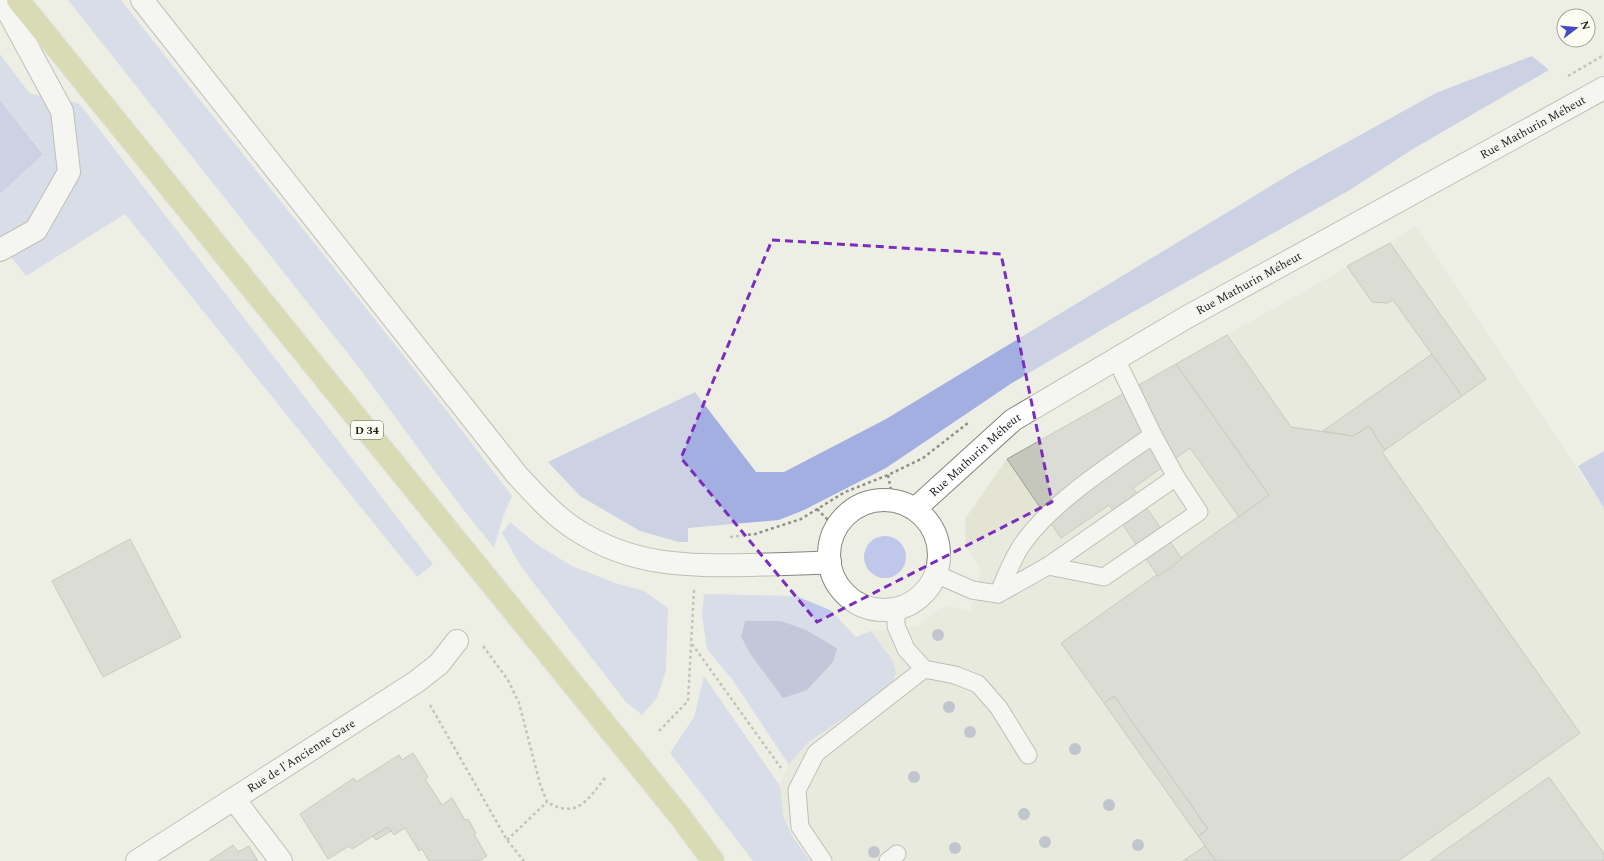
<svg xmlns="http://www.w3.org/2000/svg" width="1604" height="861" font-family="Spectral,serif">
	<rect width="100%" height="100%" fill="#edefe5"/>
	<polygon fill="#e3e4d3" points="1415,226 1604,508 1604,861 813,861 783,816 780,786 789,765 807,743 829,728 893,661 871,631 919,626 923,620 937,610 948,606 970,611 981,569 966,547 965,519 1007,459 1390,243"/>
	<g fill="#bfc7ea" fill-rule="evenodd">
		<path d="M68 0H121C251 166 385 328 512 496L503 517 494 548 459 504 357 365Z"/>
		<polygon points="0,54 30,94 79,103 433,564 417,577 125,214 26,276 0,243 0,194 43,153 0,100"/>
		<polygon points="510,522 536,544 572,566 615,583 644,591 668,608 666,670 657,698 642,715 626,702 522,568 502,533"/>
		<circle cx="885" cy="557" r="21"/>
		<path d="M704 594 796 596 830 610 856 637 871 631 893 661 896 673 891 686 807 743 789 765 732 679 707 649 702 615ZM806 630 837 648 765 674 741 638Z"/>
		<polygon points="704,676 780,786 783,816 793,837 810,861 753,861 670,753 694,717"/>
	</g>
	<g fill="#a4afe1">
		<polygon points="1532,56 1549,70 1413,149 1348,191 1110,325 1012,383 886,468 804,510 779,520 688,528 688,542 679,542 640,531 580,496 548,462 695,392 756,472 784,472 886,419 1297,170 1436,93"/>
		<polygon points="0,100 43,154 0,194"/>
		<polygon points="1604,451 1604,508 1578,466"/>
	</g>
	<polygon fill="#8f99ca" points="745,621 781,621 806,630 837,648 833,662 807,690 783,698 751,655 741,637"/>
	<g fill="#c5c6bc" stroke="#9c9d94">
		<polygon points="1390,243 1486,379 1462,396 1393,300 1387,303 1372,302 1347,266"/>
		<polygon points="1227,335 1291,427 1353,436 1369,426 1385,450 1382,452 1580,733 1398,861 1216,861 1198,836 1208,829 1114,696 1104,703 1061,643 1269,495 1176,364"/>
		<polygon points="1432,354 1462,396 1385,450 1369,426 1353,436 1323,431"/>
		<polygon points="1176,364 1269,495 1239,517 1190,448 1133,488 1182,559 1158,576 1109,505 1061,538 1007,459"/>
		<polygon points="130,539 181,637 103,677 52,581"/>
		<polygon points="1114,696 1208,829 1198,836 1104,703"/>
		<polygon points="413,753 428,777 425,779 442,805 452,798 465,820 468,819 476,833 474,834 487,856 479,861 429,861 422,849 419,851 405,828 394,835 388,827 352,849 349,846 328,859 300,814 354,778 356,782 399,755 402,760"/>
		<polygon points="1549,777 1604,854 1604,861 1430,861"/>
		<polygon points="388,827 391,831 376,840 373,836"/>
		<polygon points="233,845 238,852 249,846 258,861 209,861"/>
		<polygon points="1205,846 1216,861 1183,861"/>
	</g>
	<g fill="none" stroke-linecap="round" stroke-linejoin="round">
		<g stroke="#85867d" stroke-width="19">
			<g id="lane">
				<polyline points="1048,566 1104,577 1199,512 1176,477"/>
				<polyline points="936,574 972,590 998,594 1048,566 1176,477 1153,435"/>
				<path d="M998 594C1006 577 1013 556 1024 542 1053 501 1112 464 1153 435L1116 359"/>
				<polyline points="896,609 896,626 906,649 924,669 955,675 978,684 999,708 1028,755"/>
				<polyline points="823,861 800,827 797,790 816,753 924,669"/>
				<polyline points="888,861 897,854"/>
			</g>
		</g>
		<g stroke="#85867d" stroke-width="24">
			<g id="street">
				<polyline points="0,250 36,230 69,172 62,111 2,0"/>
				<polyline points="234,799 281,861"/>
				<path id="s1" d="M137 861 416 682 439 664 457 641"/>
			</g>
		</g>
		<g stroke="#85867d" stroke-width="24">
			<g id="secondary">
				<path d="M142 0 517 475C535 494 553 515 575 529 631 566 686 566 750 565 777 564 803 564 830 562"/>
				<circle cx="884" cy="555" r="55"/>
				<path id="s2" d="M915 509 1013 420 1187 317 1604 88"/>
			</g>
		</g>
		<g stroke="#cececd" stroke-width="24">
			<polyline id="primary" points="18,0 679,815 713,861"/>
		</g>
		<g stroke="#8f9089" stroke-width="2.5" stroke-dasharray="3 3" stroke-linecap="butt">
			<polyline points="1568,76 1604,55"/>
			<polyline points="888,475 892,495"/>
			<polyline points="817,509 836,528"/>
			<polyline points="730,537 755,534 801,519 845,492 888,475 923,458 968,423"/>
			<polyline points="692,644 781,768"/>
			<path d="M483 646 508 680 519 703 540 784 547 802C577 820 588 799 605 778"/>
			<polyline points="430,705 507,840 524,861"/>
			<polyline points="659,731 688,701 694,590"/>
			<polyline points="507,840 547,802"/>
		</g>
		<use href="#lane" stroke="#fff" stroke-width="17"/>
		<use href="#street" stroke="#fff" stroke-width="22"/>
		<use href="#secondary" stroke="#fff" stroke-width="22"/>
		<use href="#primary" stroke="#c1c479" stroke-width="22"/>
	</g>
	<g fill="#8d93b0">
		<circle cx="938" cy="635" r="6"/>
		<circle cx="949" cy="707" r="6"/>
		<circle cx="970" cy="732" r="6"/>
		<circle cx="1075" cy="749" r="6"/>
		<circle cx="914" cy="777" r="6"/>
		<circle cx="1109" cy="805" r="6"/>
		<circle cx="1024" cy="814" r="6"/>
		<circle cx="1045" cy="842" r="6"/>
		<circle cx="1138" cy="845" r="6"/>
		<circle cx="955" cy="848" r="6"/>
		<circle cx="874" cy="852" r="6"/>
	</g>
	<path d="M0 0H1604V861H0ZM772 240 1001 254 1052 502 817 622 681 458Z" fill="#edefe5" fill-opacity=".55" fill-rule="evenodd"/>
	<path fill="none" stroke="#7b2cbf" stroke-width="3" stroke-dasharray="8 5" stroke-linejoin="round" d="M772 240 1001 254 1052 502 817 622 681 458Z"/>
	<g text-anchor="middle" stroke-width="3.5" stroke-linejoin="round" paint-order="stroke">
		<rect fill="#fbfcf2" stroke="#61615c" stroke-width="1" x="351" y="421" width="32" height="18" rx="3"/>
		<g font-size="11" font-weight="bold" fill="#1f1f1c">
			<text x="367" y="434">D 34</text>
		</g>
		<g font-size="12" fill="#1f1f1c" stroke="#fbfcf2">
			<text dy="4" stroke="none"><textPath href="#s2" startOffset="729">Rue Mathurin Méheut</textPath></text>
			<text dy="4" stroke="none"><textPath href="#s2" startOffset="405">Rue Mathurin Méheut</textPath></text>
			<text dy="4" stroke="none"><textPath href="#s2" startOffset="81">Rue Mathurin Méheut</textPath></text>
			<text dy="4" stroke="none"><textPath href="#s1" startOffset="195">Rue de l'Ancienne Gare</textPath></text>
		</g>
	</g>
	<g transform="translate(1576 28) rotate(74)"><circle r="19" fill="#fbfcf2" stroke="#a3a49c"/>
	<path d="M0-3L7 15L0 10L-7 15Z" fill="#464bc1"/>
	<text y="-6" font-size="11" font-weight="bold" text-anchor="middle" fill="#1f1f1c">N</text>
	</g>
</svg>
